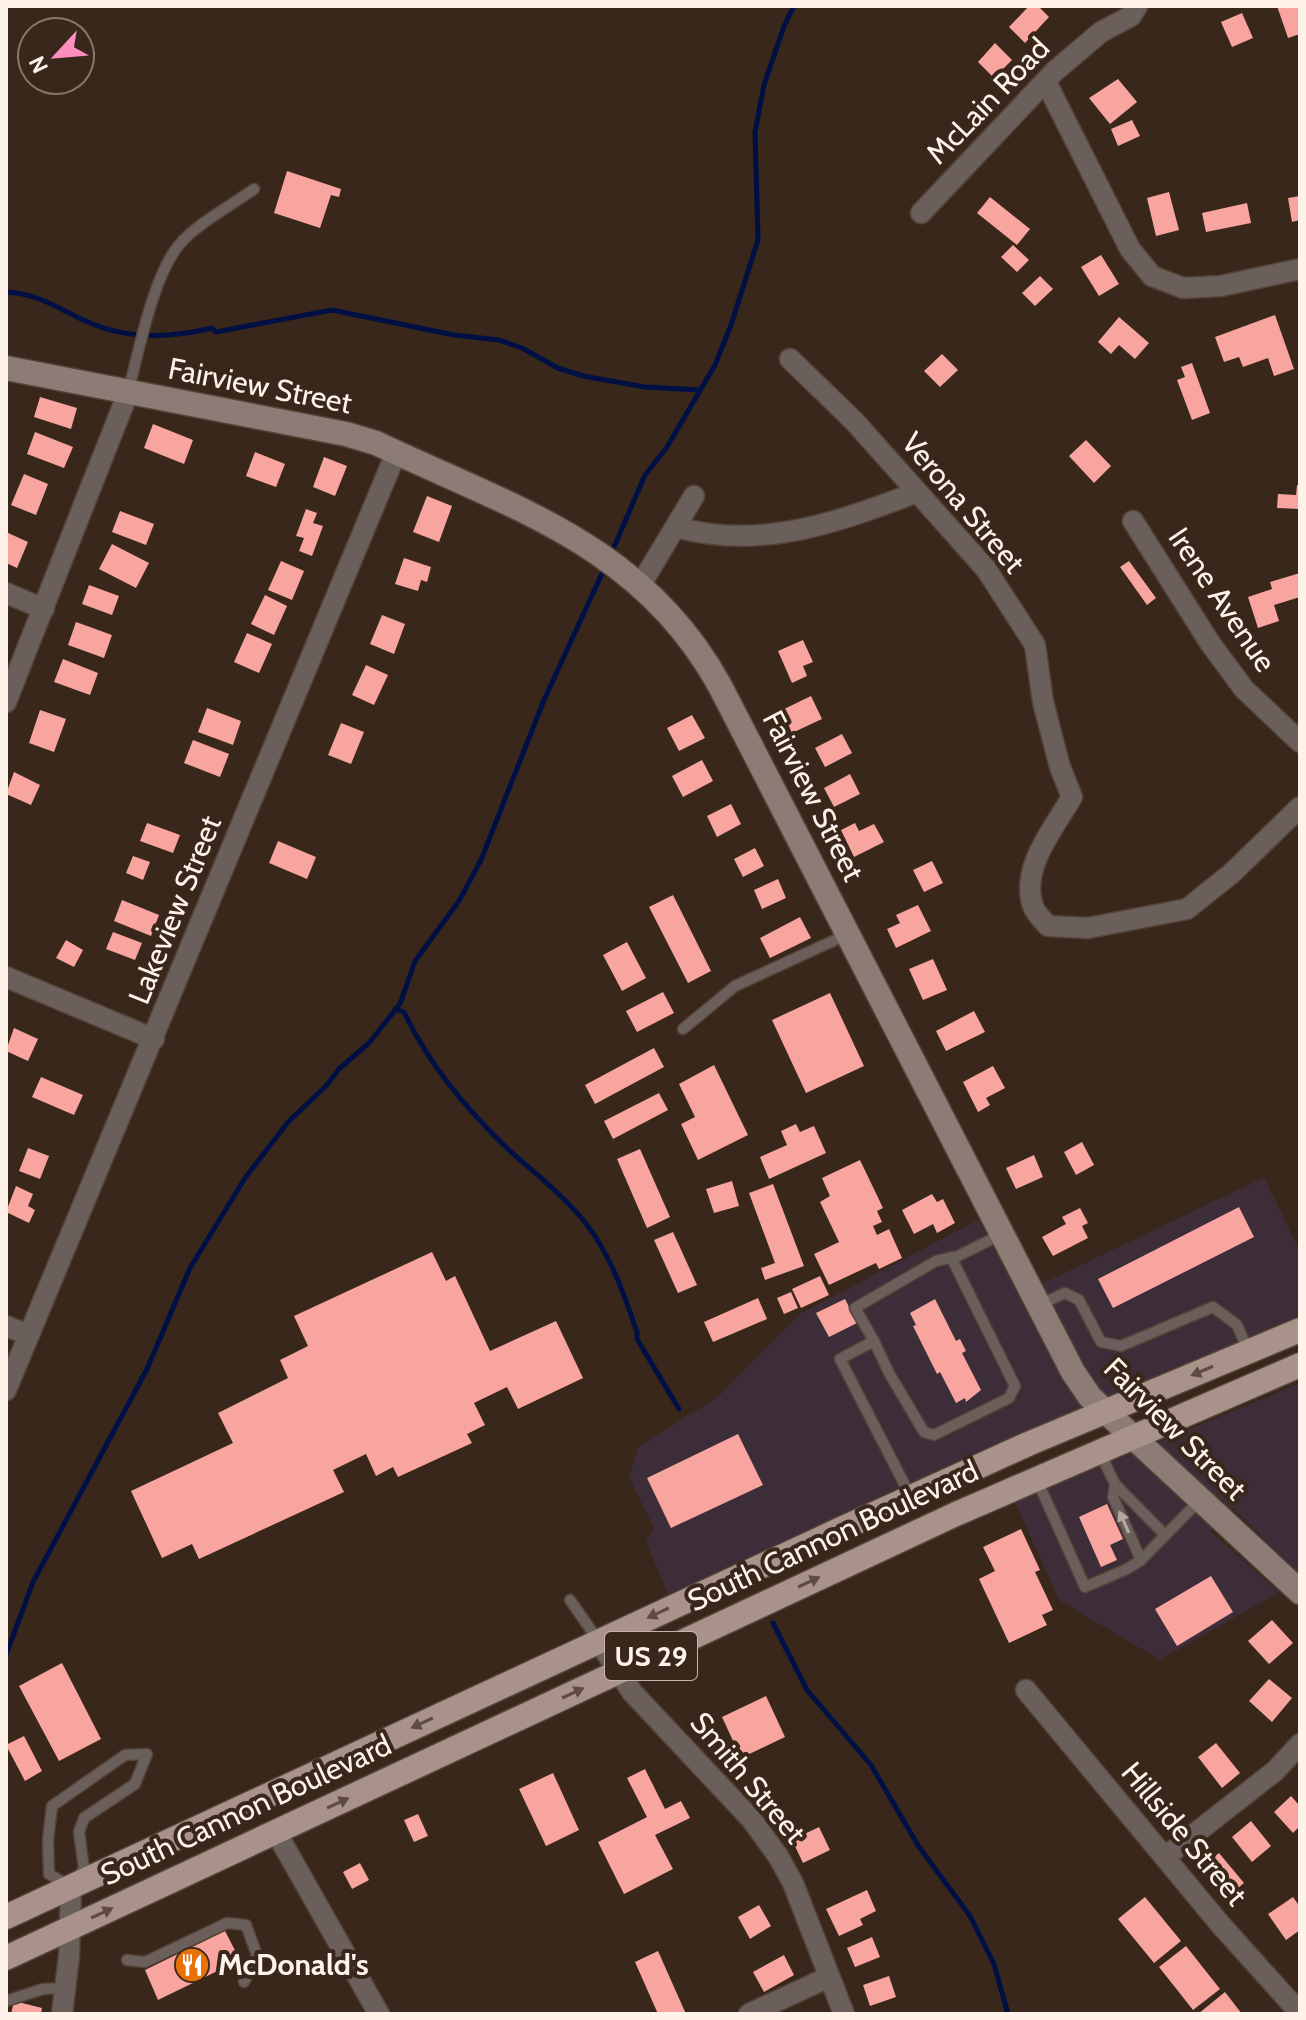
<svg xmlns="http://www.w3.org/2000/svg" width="1306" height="2020" font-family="Cabin,sans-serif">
	<rect width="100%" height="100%" fill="#38271a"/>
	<g fill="#3d2d38">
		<polygon points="1264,1177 1300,1251 1300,1315 890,1492 669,1597 646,1542 654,1528 629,1477 638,1447 719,1396 798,1315 978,1220 1019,1295"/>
		<polygon points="1300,1383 1300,1575 1233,1508 1210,1531 1279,1592 1160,1660 1059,1600 1015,1502"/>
	</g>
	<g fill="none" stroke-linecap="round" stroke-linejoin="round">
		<g stroke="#001044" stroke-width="5">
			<path d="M6 292C41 294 58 309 88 322 128 340 171 338 212 328L216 332 332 310 454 335 499 340 522 348 558 368 583 376 645 387 700 390"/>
			<polyline points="611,554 645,475 667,447 715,365 731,325 758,240 755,132 764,85 784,26 794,6"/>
			<path d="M395 1009 404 1012C429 1065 466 1109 508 1149 534 1173 561 1193 584 1221 610 1253 624 1294 637 1332V1339L679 1409"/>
			<polyline points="773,1623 807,1690 871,1765 919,1847 970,1916 994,1964 1008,2014"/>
			<polyline points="6,1655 33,1582 147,1369 190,1268 245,1178 288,1122 326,1086 339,1069 369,1043 400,1004 415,961 459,901 481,860 544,700 605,567"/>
		</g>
	</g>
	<g fill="#f9a59f">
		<polygon points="1029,6 1038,6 1049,17 1025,43 1009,27"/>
		<polygon points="1277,6 1299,6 1300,34 1288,38"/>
		<polygon points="1242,13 1253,38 1232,47 1221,22"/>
		<polygon points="995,43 1012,60 994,78 978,62"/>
		<polygon points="1118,79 1137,102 1110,124 1089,98"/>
		<polygon points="1132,120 1140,136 1118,146 1111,129"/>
		<polygon points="287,171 341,189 339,197 331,195 320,228 274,213"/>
		<polygon points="1169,192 1179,230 1156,236 1147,198"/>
		<polygon points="1300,196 1300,220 1292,222 1288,198"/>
		<polygon points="990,197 1030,229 1017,245 977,213"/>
		<polygon points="1247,203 1251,223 1206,232 1202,213"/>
		<polygon points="1013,245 1029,260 1017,272 1001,257"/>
		<polygon points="1101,255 1119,284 1099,296 1081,267"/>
		<polygon points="1040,276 1053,289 1035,306 1022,293"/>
		<polygon points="1275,315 1294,369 1274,376 1268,358 1243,367 1239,357 1224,362 1215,337"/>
		<polygon points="1119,317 1149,343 1135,359 1119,345 1111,354 1098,342"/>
		<polygon points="942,354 958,370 940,387 924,371"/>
		<polygon points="1192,363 1210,413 1192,420 1177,380 1185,377 1181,367"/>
		<polygon points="40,397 77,408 71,429 34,417"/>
		<polygon points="153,424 193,440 184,464 144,448"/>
		<polygon points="35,432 73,447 64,468 27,454"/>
		<polygon points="1086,440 1111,466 1094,483 1069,456"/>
		<polygon points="255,452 285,464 276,487 246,476"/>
		<polygon points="324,457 347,466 335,496 313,487"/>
		<polygon points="24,474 48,484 36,515 11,505"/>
		<polygon points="1297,485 1300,485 1300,509 1277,508 1278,494 1296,495"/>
		<polygon points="427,496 452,506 439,542 413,532"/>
		<polygon points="306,509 317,513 313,523 323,526 312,556 299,551 304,538 296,536"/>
		<polygon points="120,511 154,524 146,545 112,532"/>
		<polygon points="6,532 28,542 17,568 6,563"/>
		<polygon points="112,544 149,563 136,588 99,569"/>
		<polygon points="404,558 431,567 427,582 421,580 418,591 395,584"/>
		<polygon points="281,561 304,571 292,600 268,590"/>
		<polygon points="1129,561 1156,598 1147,605 1120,567"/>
		<polygon points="1300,573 1300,597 1274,605 1279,621 1258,628 1248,597 1272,589 1270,582"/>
		<polygon points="89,585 119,596 112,615 82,604"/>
		<polygon points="265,595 287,606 274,635 251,624"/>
		<polygon points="382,615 405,624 394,654 370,644"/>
		<polygon points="76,622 112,635 104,658 68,645"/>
		<polygon points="247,633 272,644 259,673 234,662"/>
		<polygon points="803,640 813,662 803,666 807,676 792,683 778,651"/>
		<polygon points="63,659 98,673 90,695 54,682"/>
		<polygon points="366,665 388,675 374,705 352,695"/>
		<polygon points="811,696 822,719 792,733 782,710"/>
		<polygon points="207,708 241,721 233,745 198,732"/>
		<polygon points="40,710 66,719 54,752 29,743"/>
		<polygon points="692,715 705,738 679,751 667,728"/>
		<polygon points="341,723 364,732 351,764 328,755"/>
		<polygon points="842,734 852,753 825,767 815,748"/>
		<polygon points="193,740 229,754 220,777 184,763"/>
		<polygon points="702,760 713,781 683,797 672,776"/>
		<polygon points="14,772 40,785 31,805 6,794"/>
		<polygon points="850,774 860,794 834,807 824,788"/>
		<polygon points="731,804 741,824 717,837 707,816"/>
		<polygon points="147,823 180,835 173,853 140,841"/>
		<polygon points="855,823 859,831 874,824 884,842 854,857 841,830"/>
		<polygon points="278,841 316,857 307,879 269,863"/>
		<polygon points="755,848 764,866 743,877 734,859"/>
		<polygon points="133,856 150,862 143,880 126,873"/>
		<polygon points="932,861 943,883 924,892 913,870"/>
		<polygon points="778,879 786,898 762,909 754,890"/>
		<polygon points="673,895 711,971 688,983 649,907"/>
		<polygon points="122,900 159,915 151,936 114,921"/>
		<polygon points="918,905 931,931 896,948 887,929 900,923 896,915"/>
		<polygon points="800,917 811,938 770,958 760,938"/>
		<polygon points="113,932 142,943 135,960 106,949"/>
		<polygon points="66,940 83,950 74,967 56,958"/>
		<polygon points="627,942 646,978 622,991 603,955"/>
		<polygon points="933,959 947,990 923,1000 909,969"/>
		<polygon points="663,992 674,1013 637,1032 626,1011"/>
		<polygon points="830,993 864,1066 806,1093 772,1020"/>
		<polygon points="974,1011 985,1032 946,1051 936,1031"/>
		<polygon points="14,1028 38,1039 28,1061 6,1051"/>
		<polygon points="654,1048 664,1067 595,1104 585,1085"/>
		<polygon points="714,1065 748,1135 698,1160 681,1124 695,1117 679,1084"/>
		<polygon points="993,1066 1005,1088 986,1098 990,1105 978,1112 963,1082"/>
		<polygon points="41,1077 83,1095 74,1115 32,1097"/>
		<polygon points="659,1093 668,1110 613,1139 604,1121"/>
		<polygon points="796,1124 800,1132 814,1126 826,1153 769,1179 760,1157 787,1145 781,1131"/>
		<polygon points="1082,1142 1094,1165 1076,1175 1064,1152"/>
		<polygon points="28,1148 49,1156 40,1179 19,1171"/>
		<polygon points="640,1149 670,1217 647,1228 617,1159"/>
		<polygon points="1034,1155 1043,1177 1016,1189 1006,1168"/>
		<polygon points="860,1160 883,1208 877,1211 882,1222 873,1226 877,1235 889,1229 902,1258 879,1269 876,1263 829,1285 814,1254 839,1242 820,1202 830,1196 822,1178"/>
		<polygon points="732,1181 739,1206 714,1213 706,1189"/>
		<polygon points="773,1184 804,1266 765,1280 761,1268 775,1263 749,1193"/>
		<polygon points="16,1186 33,1194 28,1206 35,1210 29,1223 6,1212"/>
		<polygon points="932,1194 937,1202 943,1199 955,1223 937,1233 933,1224 914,1234 902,1210"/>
		<polygon points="1239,1207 1254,1237 1113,1308 1098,1279"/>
		<polygon points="1080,1208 1088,1223 1082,1226 1088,1238 1053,1256 1042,1237 1066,1224 1062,1217"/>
		<polygon points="673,1232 697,1285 678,1293 654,1240"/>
		<polygon points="432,1252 446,1281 455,1276 490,1351 556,1321 583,1378 518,1409 507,1387 474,1403 485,1425 467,1434 472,1443 398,1477 393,1467 376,1476 366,1454 333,1470 344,1492 199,1559 192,1544 162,1558 131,1491 233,1443 218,1413 288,1378 280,1360 308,1346 294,1316"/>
		<polygon points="820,1276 829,1295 801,1308 792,1289"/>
		<polygon points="791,1292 798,1308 784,1314 777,1298"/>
		<polygon points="758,1298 767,1319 713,1342 704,1322"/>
		<polygon points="845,1299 857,1323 829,1337 816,1313"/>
		<polygon points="935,1299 956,1341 960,1339 966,1351 962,1353 981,1390 966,1402 965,1398 956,1403 940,1372 937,1374 913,1326 916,1325 910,1313"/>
		<polygon points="738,1434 763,1485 671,1528 647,1478"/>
		<polygon points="1107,1504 1123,1539 1110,1545 1117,1560 1101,1567 1079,1517"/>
		<polygon points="1021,1529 1040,1570 1035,1572 1053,1610 1042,1615 1047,1625 1009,1643 979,1579 995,1571 983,1547"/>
		<polygon points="1211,1576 1233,1612 1177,1646 1155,1609"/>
		<polygon points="1272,1620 1293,1643 1269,1664 1248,1641"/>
		<polygon points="62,1663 101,1739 59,1761 19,1686"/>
		<polygon points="1269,1679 1292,1698 1272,1722 1249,1701"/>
		<polygon points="766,1696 785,1737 741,1758 722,1717"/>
		<polygon points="24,1736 42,1771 25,1781 6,1745"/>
		<polygon points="1216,1743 1240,1773 1222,1788 1198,1757"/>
		<polygon points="645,1769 665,1809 681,1801 690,1818 655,1835 673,1869 624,1894 598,1842 647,1817 627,1778"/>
		<polygon points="553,1773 579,1830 546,1846 519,1789"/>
		<polygon points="1291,1796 1300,1806 1300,1826 1293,1833 1274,1812"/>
		<polygon points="418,1814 428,1836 414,1842 404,1820"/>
		<polygon points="1251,1821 1271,1846 1252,1862 1232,1837"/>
		<polygon points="819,1827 830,1850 803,1863 792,1840"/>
		<polygon points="1219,1853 1244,1883 1225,1899 1200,1868"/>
		<polygon points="360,1863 369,1880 352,1889 343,1872"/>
		<polygon points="867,1890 876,1911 860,1919 863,1925 839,1936 826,1909"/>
		<polygon points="1145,1897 1181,1941 1154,1963 1118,1919"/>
		<polygon points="1293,1897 1300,1907 1300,1930 1286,1940 1268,1914"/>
		<polygon points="759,1905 771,1926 750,1939 738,1917"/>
		<polygon points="225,1931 240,1960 158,2000 145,1970"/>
		<polygon points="872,1937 880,1957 855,1967 847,1948"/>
		<polygon points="1186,1946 1220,1989 1193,2010 1159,1967"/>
		<polygon points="658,1951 686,2014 658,2014 635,1962"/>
		<polygon points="784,1955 794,1975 764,1992 753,1972"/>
		<polygon points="889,1976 896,1997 870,2006 863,1985"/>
		<polygon points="1225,1992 1242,2014 1198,2014"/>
		<polygon points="14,2001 42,2008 41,2014 11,2014"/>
	</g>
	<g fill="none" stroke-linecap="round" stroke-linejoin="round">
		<g stroke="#544337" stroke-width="13">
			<g id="lane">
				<path d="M128 392C139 351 153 276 179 245 195 225 232 205 254 189"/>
				<polyline points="683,1029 735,986 846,935"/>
				<polyline points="1039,1305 1065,1293 1079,1300 1101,1342 1121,1346 1213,1307 1237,1325 1248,1350"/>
				<polyline points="874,1341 889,1373 924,1432 934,1435 1009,1398 1015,1386 951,1257"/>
				<polyline points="1100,1453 1115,1484 1165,1535"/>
				<polyline points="1037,1480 1085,1587 1127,1569 1141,1560 1200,1500"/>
				<polyline points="1115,1484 1113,1497 1141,1560"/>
				<polyline points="911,1497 840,1359 874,1341 855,1308 936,1261 958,1256 1002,1234"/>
				<polyline points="570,1600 598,1640"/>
				<polygon points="147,1754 135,1784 84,1818 79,1832 84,1869 71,1887 49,1874 48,1840 52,1806 125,1755"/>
				<polyline points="127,1960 145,1962 227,1923 246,1925 257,1955 244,1982"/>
				<polyline points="6,2001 43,1989 65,1988"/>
			</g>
		</g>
		<g stroke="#544337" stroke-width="23">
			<g id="street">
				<polyline points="1046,82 1130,249 1152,276 1183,288 1221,286 1300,269"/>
				<polyline points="921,213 1055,71 1101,32 1131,16 1137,6"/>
				<path d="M790 359 854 421 986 569 1035 645 1043 702 1060 767 1072 797C1054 828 1020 868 1033 906 1035 913 1043 920 1048 926L1088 928 1187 909 1232 873 1300 807"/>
				<polyline points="1133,521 1210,643 1244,689 1300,742"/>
				<path d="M676 527C760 551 838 522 915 493"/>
				<polyline points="641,584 694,496"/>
				<polyline points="6,593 44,609"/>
				<polyline points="6,702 128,393"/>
				<polyline points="6,977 154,1039"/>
				<polyline points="6,1326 29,1335"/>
				<polyline points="6,1390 396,453"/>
				<polyline points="598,1640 632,1692 752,1820 778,1856 793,1883 844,2014"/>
				<polyline points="1026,1690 1220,1924 1300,2013"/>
				<polyline points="276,1832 379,2014"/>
				<polyline points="1165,1857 1275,1771 1300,1744"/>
				<polyline points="62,2014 69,1956 71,1887"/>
				<polyline points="749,2014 829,1977"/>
			</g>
		</g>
		<g stroke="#544337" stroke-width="27">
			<path id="secondary" d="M6 368 346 434 376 443C512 508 642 544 720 686L1073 1372 1090 1397 1300 1592"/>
		</g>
		<g stroke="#544337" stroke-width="27">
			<g id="primary">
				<polyline points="6,1917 839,1530 1028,1444 1300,1330"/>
				<polyline points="6,1958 956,1514 1300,1365"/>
			</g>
		</g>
		<use href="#lane" stroke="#6a5f5b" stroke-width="10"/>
		<use href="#street" stroke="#6a5f5b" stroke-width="20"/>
		<use href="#secondary" stroke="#8d7c76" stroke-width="24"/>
		<use href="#primary" stroke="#a8928a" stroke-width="24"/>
	</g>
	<defs><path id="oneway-solid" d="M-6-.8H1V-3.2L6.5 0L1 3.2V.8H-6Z" transform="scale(2)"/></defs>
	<g fill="#5f4c41">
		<use href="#oneway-solid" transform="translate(1202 1371) rotate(157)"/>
		<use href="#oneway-solid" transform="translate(809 1582) rotate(-25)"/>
		<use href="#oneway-solid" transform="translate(658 1613) rotate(155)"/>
		<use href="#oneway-solid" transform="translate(573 1693) rotate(-25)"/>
		<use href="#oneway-solid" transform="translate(422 1723) rotate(155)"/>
		<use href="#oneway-solid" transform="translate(338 1803) rotate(-25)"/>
		<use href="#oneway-solid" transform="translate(102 1913) rotate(-25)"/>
	</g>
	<use fill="#b4a8a2" href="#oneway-solid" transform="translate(1124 1522) rotate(-114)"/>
	<defs>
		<g id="restaurant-disc" transform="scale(1.8)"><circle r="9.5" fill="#e8710a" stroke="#38271a"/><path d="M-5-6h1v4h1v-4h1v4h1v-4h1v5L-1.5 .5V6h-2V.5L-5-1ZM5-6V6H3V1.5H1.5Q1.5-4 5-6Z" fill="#fff"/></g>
	</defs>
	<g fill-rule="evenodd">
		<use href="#restaurant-disc" x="192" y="1965"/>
	</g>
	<g text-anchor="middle" stroke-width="8" stroke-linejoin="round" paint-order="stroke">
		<rect fill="#38271a" stroke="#c3b5ab" stroke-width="2" x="605" y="1632" width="92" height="48" rx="6"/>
		<g font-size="28" font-weight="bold" fill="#fef2e9">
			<text x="651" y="1666">US 29</text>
		</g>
		<g font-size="30" fill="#fef2e9" stroke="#38271a">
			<text transform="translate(988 101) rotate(-46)" y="10">McLain Road</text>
			<text transform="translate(260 386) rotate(11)" y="10">Fairview Street</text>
			<text transform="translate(963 503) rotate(50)" y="10">Verona Street</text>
			<text transform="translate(1222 600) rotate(56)" y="10">Irene Avenue</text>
			<text transform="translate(813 796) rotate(63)" y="10">Fairview Street</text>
			<text transform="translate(175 910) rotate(-68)" y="10">Lakeview Street</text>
			<text transform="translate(1175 1429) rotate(45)" y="10">Fairview Street</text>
			<text transform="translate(833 1536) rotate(-25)" y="10">South Cannon Boulevard</text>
			<text transform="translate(748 1778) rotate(50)" y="10">Smith Street</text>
			<text transform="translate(246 1810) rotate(-25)" y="10">South Cannon Boulevard</text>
			<text transform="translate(1184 1834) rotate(50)" y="10">Hillside Street</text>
		</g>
		<g font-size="30" font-weight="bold" fill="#fef2e9" stroke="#38271a" text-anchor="start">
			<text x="218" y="1975">McDonald's</text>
		</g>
	</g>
	<rect width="1306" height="2020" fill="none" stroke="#fef2e9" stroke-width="16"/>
	<g transform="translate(56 56) rotate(244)"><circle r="38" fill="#38271a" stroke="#87786d" stroke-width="2"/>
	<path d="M0-6L14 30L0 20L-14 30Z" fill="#fd8ebf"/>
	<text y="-12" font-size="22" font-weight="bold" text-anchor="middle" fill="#fef2e9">N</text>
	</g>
</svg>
